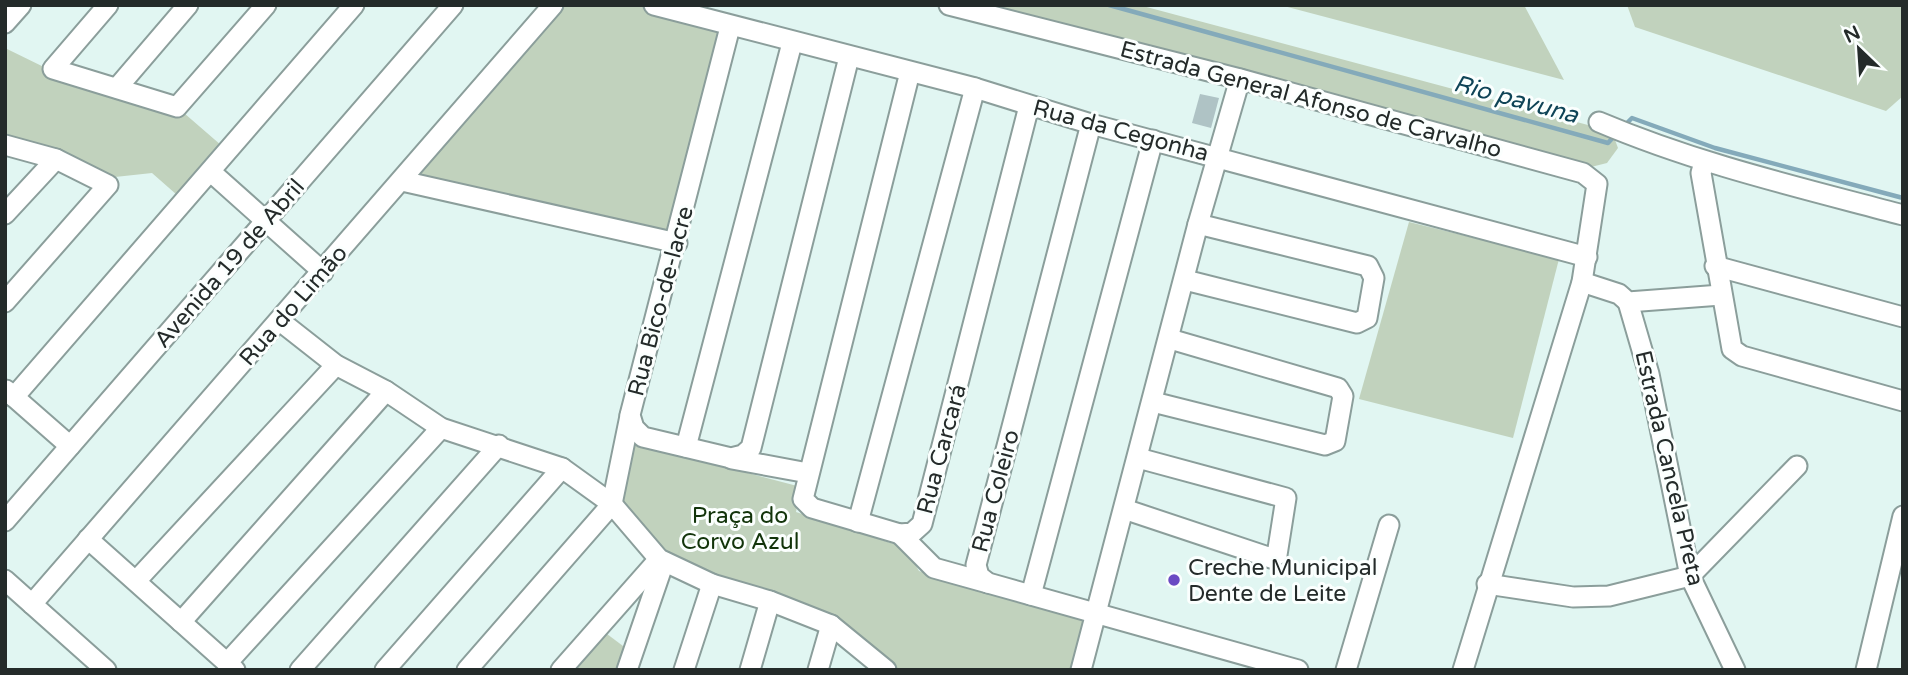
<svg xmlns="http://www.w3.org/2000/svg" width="1908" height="675" font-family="'Varela Round',sans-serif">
	<rect width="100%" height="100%" fill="#e1f6f2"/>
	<g fill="#c1d2bd">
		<polygon points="558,5 640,5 727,31 675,239 409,178"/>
		<polygon points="968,5 1139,5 1603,129 1615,140 1618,148 1607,163 1591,167"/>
		<polygon points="1280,5 1524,5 1564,80"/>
		<polygon points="1627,5 1903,5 1903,96 1886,111 1635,27"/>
		<polygon points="5,48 52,71 177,107 229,152 185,202 152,173 115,177 5,140"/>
		<polygon points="1409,222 1559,259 1513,438 1359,399"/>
		<polygon points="633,443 801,487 796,512 906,548 919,571 1086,616 1071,670 893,670 733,583 669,558 619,503"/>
		<polygon points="599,628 627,649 620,670 563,670"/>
	</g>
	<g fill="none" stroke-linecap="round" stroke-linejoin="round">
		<g stroke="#84aaba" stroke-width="4.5">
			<polyline points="1109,5 1608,143 1616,134"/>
			<polyline points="1625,125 1632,118 1715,148 1903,198"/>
		</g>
	</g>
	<polygon fill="#afc3c5" points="1200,94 1219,98 1211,128 1192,123"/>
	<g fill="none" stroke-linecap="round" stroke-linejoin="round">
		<g stroke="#8b9e9b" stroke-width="23">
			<g id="minor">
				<polyline points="108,5 53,69 177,107 266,5"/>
				<polyline points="654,5 975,88 1091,124 1587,257"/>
				<polyline points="949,5 1240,79 1583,173 1597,184 1582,282 1463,670"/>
				<polyline points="5,23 21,5"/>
				<polyline points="730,27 630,415 634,428 643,437 731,458 743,455 751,448 849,57"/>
				<polyline points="910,72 803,499 812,508 900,534 912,533 922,524 1029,106"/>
				<polyline points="117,88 188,5"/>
				<path d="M1599 122C1698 164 1798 187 1903 215"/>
				<polyline points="1091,124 976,565 979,576 988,583 1298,670"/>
				<polyline points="5,145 56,159 108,185 5,302"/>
				<polyline points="1704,162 1701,173 1732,349 1742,356 1903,401"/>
				<polyline points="211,172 323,272"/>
				<polyline points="402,181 677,243"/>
				<polyline points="5,214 56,159"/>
				<polyline points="1715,266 1903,317"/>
				<polyline points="1185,280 1357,323 1367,318 1374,278 1368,266 1198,224"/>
				<polyline points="1582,282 1619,294 1628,302 1721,295"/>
				<polyline points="1628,302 1649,374 1690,576 1735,670"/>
				<polyline points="280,321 336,365 386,391 441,428 562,468 612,504 659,559 712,584 770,601 831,625 886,670"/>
				<polyline points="6,390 70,446"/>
				<polyline points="14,397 354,5"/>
				<polyline points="1153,402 1325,445 1335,441 1343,396 1338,388 1170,339"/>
				<polyline points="686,447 792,43"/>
				<polyline points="732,459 808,473"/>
				<polyline points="1124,509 1271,558 1277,555 1286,498 1138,458"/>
				<polyline points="5,521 453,5"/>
				<polyline points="858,522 975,88"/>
				<polyline points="900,534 934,568 988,583"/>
				<polyline points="88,539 235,670"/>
				<polyline points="5,580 106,670"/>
				<polyline points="136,581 336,365"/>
				<polyline points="1487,584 1573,597 1609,596 1690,576 1797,466"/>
				<polyline points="1031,595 1153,140"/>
				<polyline points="32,604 553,5"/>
				<polyline points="181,622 386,391"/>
				<polyline points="227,663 441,428"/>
				<polyline points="300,670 499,445"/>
				<polyline points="385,670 562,468"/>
				<polyline points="467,670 612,504 630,416"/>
				<polyline points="561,670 659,559"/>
				<polyline points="627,670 664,562"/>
				<polyline points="684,670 712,584"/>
				<polyline points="750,670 770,601"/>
				<polyline points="818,670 831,625"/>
				<polyline points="1081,670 1198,224 1240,79"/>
				<polyline points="1346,670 1389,525"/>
				<polyline points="1866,670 1903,516"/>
			</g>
		</g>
		<use href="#minor" stroke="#fff" stroke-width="19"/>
	</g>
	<circle fill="#6a4ac3" stroke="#fbfffe" stroke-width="2.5" cx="1174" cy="580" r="7"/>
	<g text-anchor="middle" stroke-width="6" stroke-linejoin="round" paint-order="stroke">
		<g font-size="23" fill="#242b2a" stroke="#fbfffe">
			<text transform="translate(1311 99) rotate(15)" y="8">Estrada General Afonso de Carvalho</text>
			<text transform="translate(1121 130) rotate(15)" y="8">Rua da Cegonha</text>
			<text transform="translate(229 263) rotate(-49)" y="8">Avenida 19 de Abril</text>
			<text transform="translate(660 301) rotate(-75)" y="8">Rua Bico-de-lacre</text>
			<text transform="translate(293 305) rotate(-49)" y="8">Rua do Limão</text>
			<text transform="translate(941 449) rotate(-75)" y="8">Rua Carcará</text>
			<text transform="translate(1670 468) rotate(77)" y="8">Estrada Cancela Preta</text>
			<text transform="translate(995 491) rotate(-75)" y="8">Rua Coleiro</text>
		</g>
		<g font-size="23" fill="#12340a" stroke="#fbfffe">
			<text x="740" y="523">Praça do<tspan x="740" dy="26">Corvo Azul</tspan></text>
		</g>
		<g font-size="23" fill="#242b2a" stroke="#fbfffe" text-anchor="start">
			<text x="1188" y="575">Creche Municipal<tspan x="1188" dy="26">Dente de Leite</tspan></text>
		</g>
		<g font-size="24" font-style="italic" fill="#0f4457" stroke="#fbfffe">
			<text transform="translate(1516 99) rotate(15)" y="8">Rio pavuna</text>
		</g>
	</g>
	<rect width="1908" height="675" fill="none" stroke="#242b2a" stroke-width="14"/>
	<g transform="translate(1859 49) rotate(335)" stroke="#fbfffe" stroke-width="5" paint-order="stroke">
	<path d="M0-5L12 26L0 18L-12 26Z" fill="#242b2a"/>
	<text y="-10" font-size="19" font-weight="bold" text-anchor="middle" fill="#242b2a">N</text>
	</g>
</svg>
